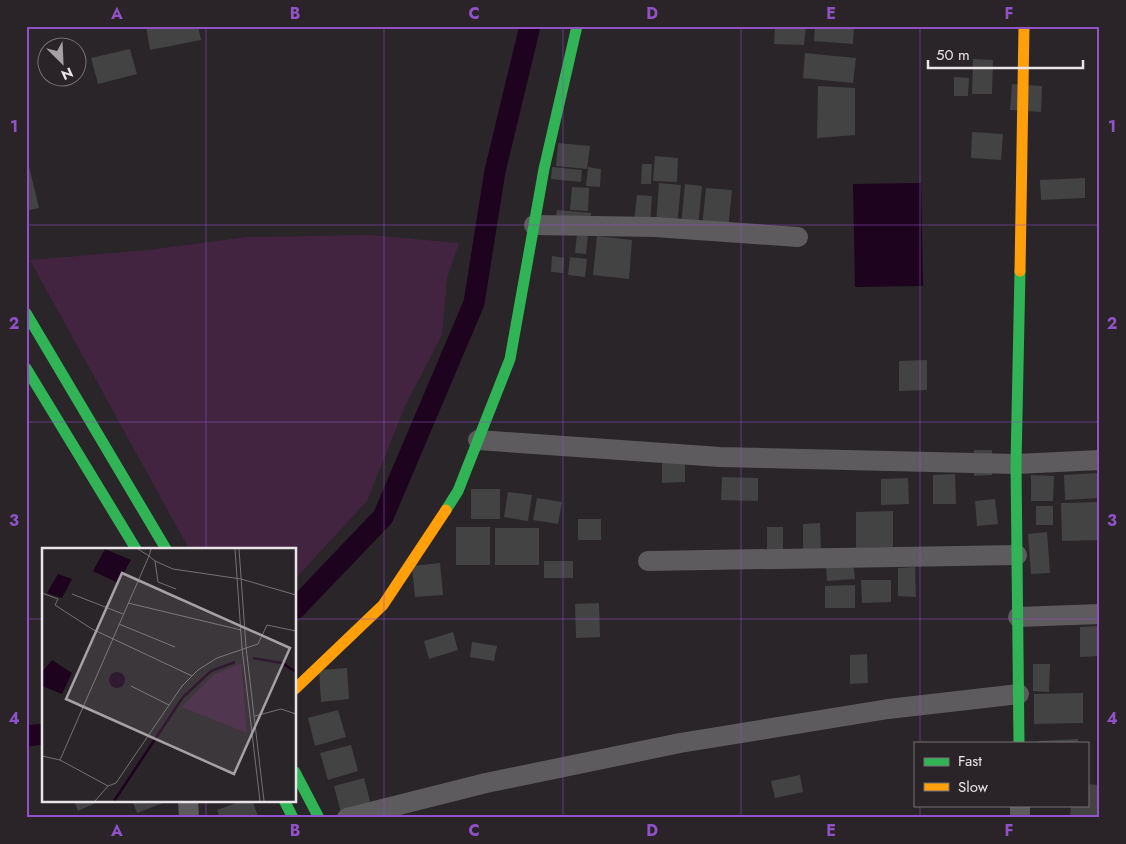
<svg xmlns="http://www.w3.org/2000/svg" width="1126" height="844" font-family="Jost,sans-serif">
	<rect width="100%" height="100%" fill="#292528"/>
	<polygon fill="#422440" points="370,235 459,243 447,278 442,335 406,404 367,501 295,579 295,549 189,549 30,260 148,250 247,237"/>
	<polygon fill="#1d031d" points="921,183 923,286 855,287 853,184"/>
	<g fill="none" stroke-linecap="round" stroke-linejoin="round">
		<g stroke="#1d031d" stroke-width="21">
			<polyline points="295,609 383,517 474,303 495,171 530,26"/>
			<polyline points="26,736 44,734"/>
		</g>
	</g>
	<g fill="#434343">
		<polygon points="146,26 198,26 201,40 150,50"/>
		<polygon points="775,26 806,26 804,45 774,44"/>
		<polygon points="815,26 854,26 853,44 814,41"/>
		<polygon points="130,49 137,74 98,84 91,58"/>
		<polygon points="805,53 856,58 853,83 803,78"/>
		<polygon points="973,59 993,60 992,94 972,94"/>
		<polygon points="954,77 969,78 968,96 954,96"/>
		<polygon points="1012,84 1042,86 1041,112 1010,110"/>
		<polygon points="818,86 855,88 855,135 817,138"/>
		<polygon points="972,132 1003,134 1001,160 971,158"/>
		<polygon points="558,143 590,146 587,169 556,166"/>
		<polygon points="655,156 678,158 677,182 653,181"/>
		<polygon points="28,162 39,208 26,211 26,163"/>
		<polygon points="642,164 652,164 651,184 641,184"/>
		<polygon points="552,167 582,170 581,182 551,179"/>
		<polygon points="588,167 601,169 600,187 586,186"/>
		<polygon points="1085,178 1085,198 1041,200 1040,180"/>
		<polygon points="659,183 681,185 677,226 656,224"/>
		<polygon points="685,184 702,186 698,227 681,225"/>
		<polygon points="572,187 589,188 588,211 570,210"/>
		<polygon points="706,188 732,190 728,230 702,227"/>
		<polygon points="637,195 652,196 650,224 634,222"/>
		<polygon points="557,210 591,213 590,225 555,221"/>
		<polygon points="577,233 588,235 586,254 575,253"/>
		<polygon points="597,236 632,240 629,279 593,275"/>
		<polygon points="552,256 564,258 563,273 551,272"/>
		<polygon points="570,257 587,259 585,277 568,275"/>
		<polygon points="927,360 927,390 899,391 899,361"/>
		<polygon points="974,450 992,450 992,475 974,476"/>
		<polygon points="662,462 685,462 685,482 662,483"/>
		<polygon points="1098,473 1099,498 1065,500 1064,475"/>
		<polygon points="955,474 956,504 933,504 933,475"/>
		<polygon points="1031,475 1054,476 1053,501 1031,501"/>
		<polygon points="722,477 758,478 758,501 721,500"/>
		<polygon points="908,478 909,504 881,505 881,479"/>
		<rect x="471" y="489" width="29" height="30"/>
		<polygon points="508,492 532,495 528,521 504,517"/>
		<polygon points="537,498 562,502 558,524 533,520"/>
		<polygon points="995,499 998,524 977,526 975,501"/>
		<polygon points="1100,502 1100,540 1062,541 1061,503"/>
		<rect x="1036" y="506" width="17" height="19"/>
		<polygon points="893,511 893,547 856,548 856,512"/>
		<rect x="578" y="519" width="23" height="21"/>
		<polygon points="820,523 821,551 803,551 803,524"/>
		<rect x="456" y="527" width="34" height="38"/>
		<rect x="767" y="527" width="16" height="23"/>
		<rect x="495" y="528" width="44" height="37"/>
		<polygon points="1047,532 1050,573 1031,574 1028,534"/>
		<rect x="544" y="561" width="29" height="17"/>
		<polygon points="853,561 855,579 827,581 826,563"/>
		<polygon points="440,563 443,595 415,597 412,566"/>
		<polygon points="915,567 916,597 898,596 898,568"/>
		<polygon points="861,580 891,580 891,602 862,603"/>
		<polygon points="855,585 855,608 825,608 825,586"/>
		<polygon points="599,603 600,637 576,638 575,604"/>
		<polygon points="1100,626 1100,656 1080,657 1080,627"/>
		<polygon points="453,632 458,650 429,659 424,641"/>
		<polygon points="472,642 497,646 494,661 470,657"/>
		<polygon points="867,654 868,683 850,684 850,655"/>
		<polygon points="1033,664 1050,664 1049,692 1033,691"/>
		<polygon points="347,668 349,699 321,702 319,670"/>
		<polygon points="1083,693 1083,723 1034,724 1034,694"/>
		<polygon points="338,710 346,737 315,746 308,718"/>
		<polygon points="1078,739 1078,743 1038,743 1038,741"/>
		<polygon points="351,745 358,771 328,780 320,753"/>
		<polygon points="800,775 803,792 775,798 771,781"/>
		<polygon points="364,778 371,805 341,813 334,786"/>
		<polygon points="1087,784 1100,785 1100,818 1070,818 1071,805 1087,805"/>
		<polygon points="74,800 102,800 78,811"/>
		<polygon points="132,800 171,800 137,813"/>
		<polygon points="244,800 252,800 258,816 253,818 220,818 217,810"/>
	</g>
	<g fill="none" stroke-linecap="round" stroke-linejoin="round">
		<g stroke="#5d5b5d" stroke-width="20">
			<polyline points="534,225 655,227 798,237"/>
			<polyline points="478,440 720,457 1016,464 1100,460"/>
			<polyline points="648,561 1017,555"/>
			<polyline points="1018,617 1100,614"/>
			<polyline points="188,800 189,818"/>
			<polyline points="1020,805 1020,818"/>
			<polyline points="347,818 486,783 680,743 888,709 1019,694"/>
		</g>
		<g stroke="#30b455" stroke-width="11">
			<polyline points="26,313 166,549"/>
			<polyline points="26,368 136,549"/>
			<polyline points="446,510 458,491 510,359 544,169 577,26"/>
			<polyline points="1019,743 1016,464 1020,271"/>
			<polyline points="295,772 319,818"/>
			<polyline points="284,800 293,818"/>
		</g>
		<g stroke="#ff9f0a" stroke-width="11">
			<polyline points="1020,271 1024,26"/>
			<polyline points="295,689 383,605 446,510"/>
		</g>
	</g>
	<path fill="none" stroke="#9151c7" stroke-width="1" stroke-opacity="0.55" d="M206 26V549M384 26V818M563 26V818M741 26V818M920 26V743M26 225H1100M26 422H1100M26 619H44M295 619H1100M206 800V818M920 805V818"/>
	<g transform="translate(42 548)">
		<rect width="254" height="254" fill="#292528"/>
		<path d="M199 115 205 185 140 159 171 127Z" fill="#422440"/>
		<path d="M63 1 89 12 76 35 51 23ZM16 26 30 31 20 50 5 45ZM10 112 30 125 20 146 0 138V124ZM67 132a8 8 0 1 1 16 0a8 8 0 1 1-16 0Z" fill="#1d031d"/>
		<path fill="none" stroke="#1d031d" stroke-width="2.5" d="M211 110 240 115 254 124M72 253 141 149 169 123 193 114"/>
		<path fill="none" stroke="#757175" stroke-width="1" d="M109 1 107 8 113 13 131 21 199 31 254 47M193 1 200 100 218 253M197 1 204 99 222 253M113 13 116 34 134 41M0 45 16 51 13 57 50 81 150 128M30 46 81 66M86 55 199 82M77 76 133 99M89 138 127 157M213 168 239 161 254 166M0 208 18 212 66 238 53 253M18 212 107 8 96 1M66 238 74 235 140 138 156 122 175 110 216 96 225 77 254 83"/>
		<path fill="#a5a1a5" fill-opacity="0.15" stroke="#a5a1a5" stroke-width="2.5" d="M80 25 248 100 192 226 24 151Z"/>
		<rect width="254" height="254" fill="none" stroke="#e8e4e8" stroke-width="2.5"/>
	</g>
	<rect width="1126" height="844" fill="none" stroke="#2a2429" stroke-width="55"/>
	<rect x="914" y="742" width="175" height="65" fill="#2a2429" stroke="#767175"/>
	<rect x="924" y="758" width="25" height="8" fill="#30b455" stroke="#767175"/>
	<text x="958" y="766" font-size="15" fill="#e8e4e8">Fast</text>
	<rect x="924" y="783" width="25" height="8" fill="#ff9f0a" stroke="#767175"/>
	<text x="958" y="792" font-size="15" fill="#e8e4e8">Slow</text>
	<g transform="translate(62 62) rotate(156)"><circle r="24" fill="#2a2429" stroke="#767175"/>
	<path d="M0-4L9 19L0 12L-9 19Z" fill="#a5a1a5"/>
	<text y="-8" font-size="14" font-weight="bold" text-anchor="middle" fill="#e8e4e8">N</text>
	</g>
	<path d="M928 60v8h155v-8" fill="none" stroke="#e8e4e8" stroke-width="2.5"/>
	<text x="936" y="60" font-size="15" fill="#e8e4e8" stroke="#2a2429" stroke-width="4" paint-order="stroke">50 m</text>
	<rect x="28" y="28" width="1070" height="788" fill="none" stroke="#9151c7" stroke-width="2"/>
	<g font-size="16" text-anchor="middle" font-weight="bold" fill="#9151c7">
		<text x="117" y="19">A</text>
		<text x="295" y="19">B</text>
		<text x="474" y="19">C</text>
		<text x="652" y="19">D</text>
		<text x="831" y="19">E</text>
		<text x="1009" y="19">F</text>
		<text x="14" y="132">1</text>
		<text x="1112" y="132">1</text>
		<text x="14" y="329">2</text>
		<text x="1112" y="329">2</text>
		<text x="14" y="526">3</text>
		<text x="1112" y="526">3</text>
		<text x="14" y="724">4</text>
		<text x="1112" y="724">4</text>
		<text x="117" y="836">A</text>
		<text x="295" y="836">B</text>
		<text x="474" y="836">C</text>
		<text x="652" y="836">D</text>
		<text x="831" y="836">E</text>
		<text x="1009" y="836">F</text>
	</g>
</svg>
